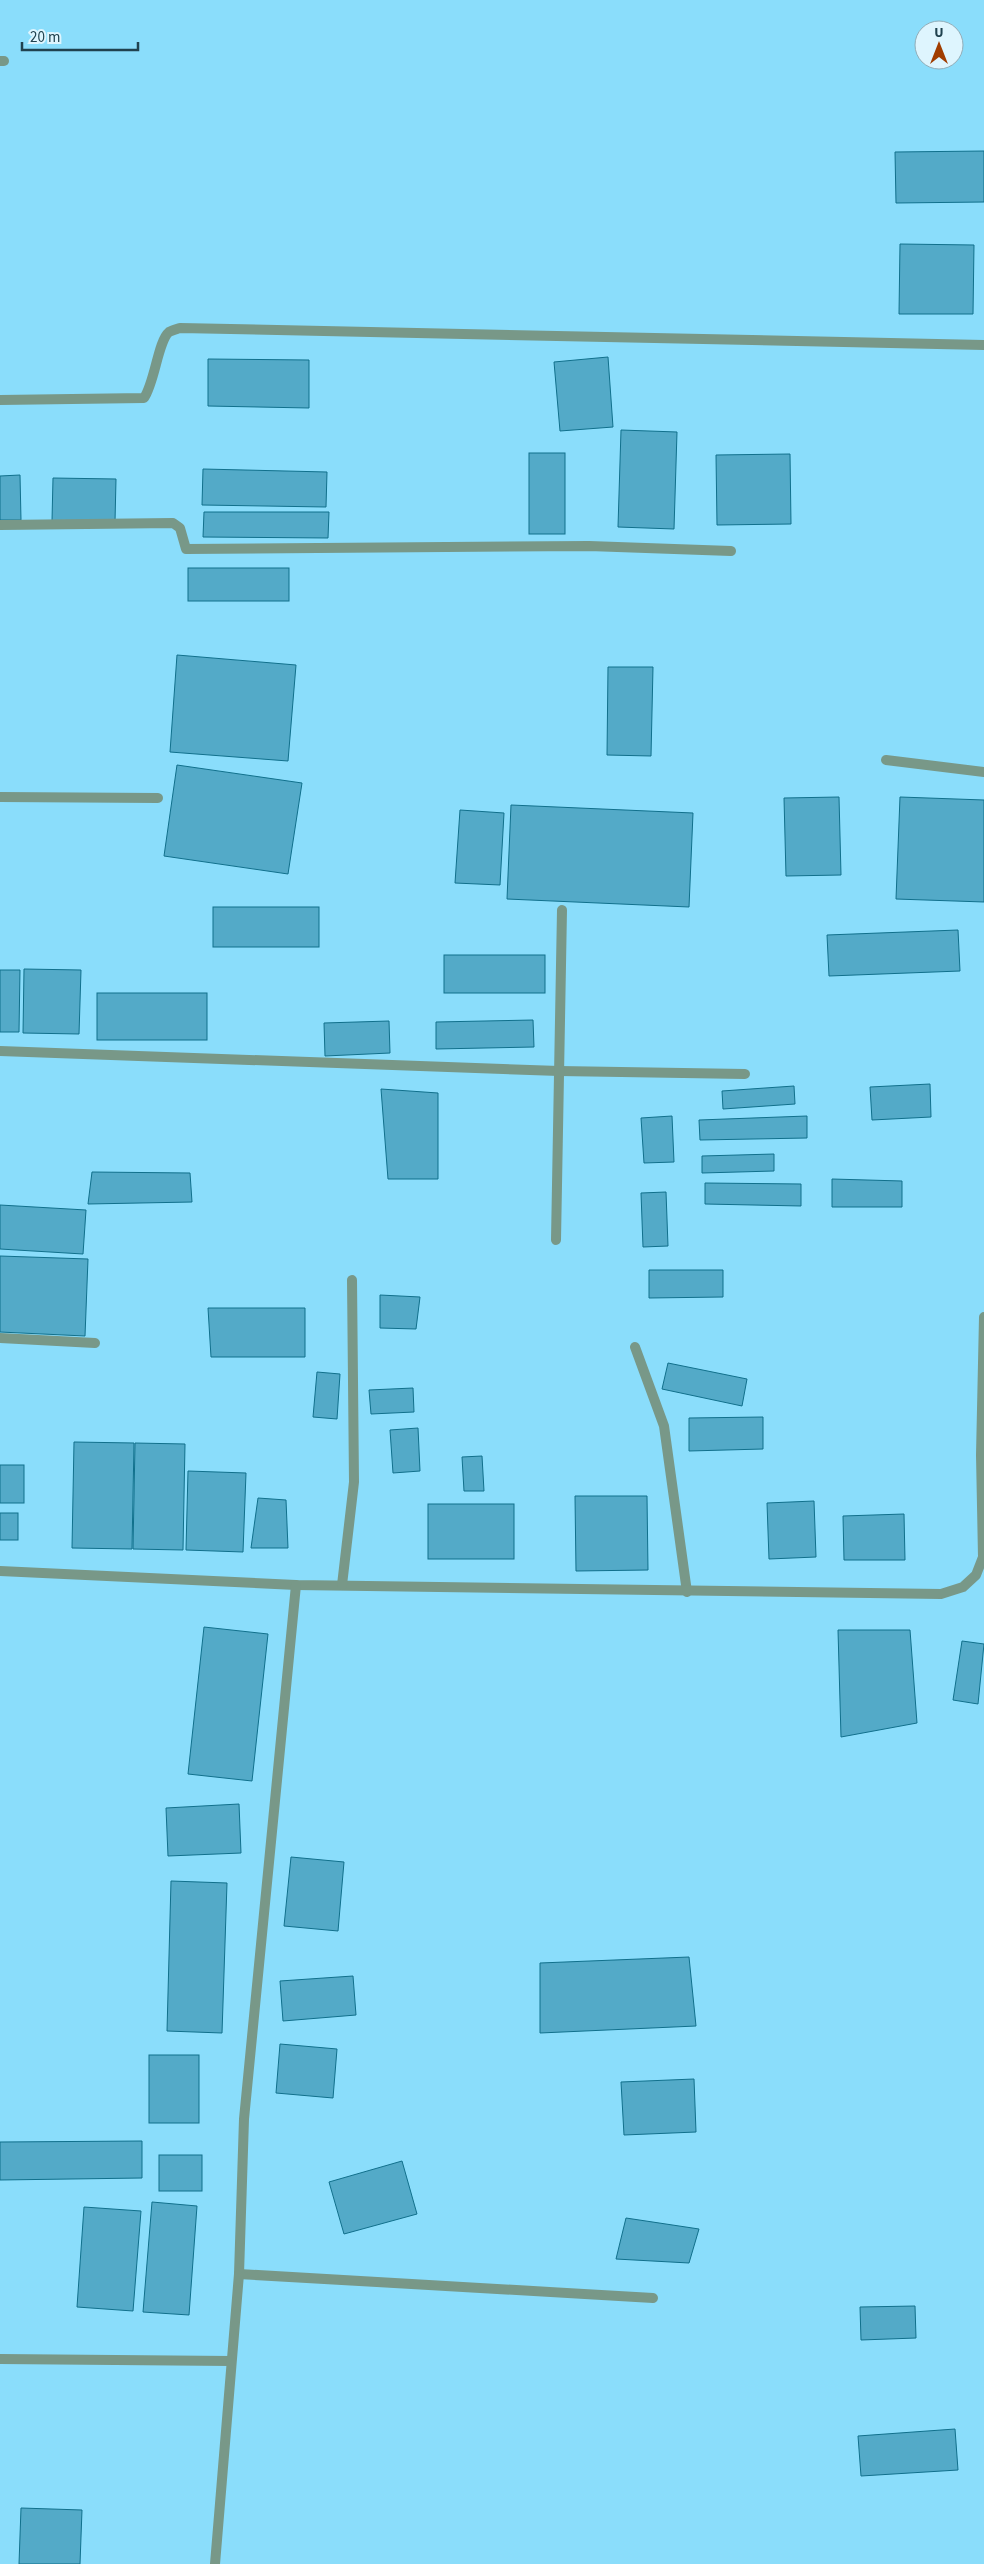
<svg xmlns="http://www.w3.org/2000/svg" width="984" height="2564" font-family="'Source Sans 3',sans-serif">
	<rect width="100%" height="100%" fill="#8addfb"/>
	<g fill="#53aac8" stroke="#11708c">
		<polygon points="984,151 984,202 896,203 895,152"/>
		<polygon points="900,244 974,245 973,314 899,314"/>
		<polygon points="608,357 613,427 560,431 554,362"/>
		<polygon points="208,359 309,360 309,408 208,406"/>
		<polygon points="621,430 677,432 674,529 618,527"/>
		<rect x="529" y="453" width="36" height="81"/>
		<polygon points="790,454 791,524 717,525 716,455"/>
		<polygon points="203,469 327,472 326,507 202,505"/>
		<polygon points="20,475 21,520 0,520 0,476"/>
		<polygon points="53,478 116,479 115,522 52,521"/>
		<polygon points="204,512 329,512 328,538 203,537"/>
		<rect x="188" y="568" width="101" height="33"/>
		<polygon points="177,655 296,665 288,761 170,752"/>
		<polygon points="608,667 653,667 651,756 607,755"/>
		<polygon points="177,765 302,783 288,874 164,856"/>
		<polygon points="839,797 841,875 786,876 784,798"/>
		<polygon points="900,797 984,800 984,902 896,899"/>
		<polygon points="511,805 693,813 689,907 507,899"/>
		<polygon points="460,810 504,813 500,885 455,883"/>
		<rect x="213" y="907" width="106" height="40"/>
		<polygon points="958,930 960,971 829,976 827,935"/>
		<rect x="444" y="955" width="101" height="38"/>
		<polygon points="24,969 81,970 79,1034 23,1033"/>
		<polygon points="0,970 20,970 19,1032 0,1032"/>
		<rect x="97" y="993" width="110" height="47"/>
		<polygon points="533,1020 534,1047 436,1049 436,1022"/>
		<polygon points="389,1021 390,1053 325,1056 324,1023"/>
		<polygon points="930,1084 931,1117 872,1120 870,1087"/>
		<polygon points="794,1086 795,1104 723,1109 722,1091"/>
		<polygon points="381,1089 438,1093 438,1179 388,1179"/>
		<polygon points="672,1116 674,1162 644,1163 641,1118"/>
		<polygon points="807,1116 807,1138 700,1140 699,1120"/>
		<polygon points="774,1154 774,1171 702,1173 702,1156"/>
		<polygon points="92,1172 190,1173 192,1202 88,1204"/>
		<polygon points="832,1179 902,1181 902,1207 832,1207"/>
		<polygon points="705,1183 801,1184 801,1206 705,1204"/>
		<polygon points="666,1192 668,1246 643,1247 641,1193"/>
		<polygon points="0,1205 86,1210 83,1254 0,1249"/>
		<polygon points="0,1256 88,1259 85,1336 0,1332"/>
		<polygon points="649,1270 723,1270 723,1297 649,1298"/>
		<polygon points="380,1295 420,1297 416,1329 380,1328"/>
		<polygon points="208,1308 305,1308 305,1357 211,1357"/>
		<polygon points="668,1363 747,1379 742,1406 662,1389"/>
		<polygon points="317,1372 340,1374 337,1419 313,1417"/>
		<polygon points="413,1388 414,1412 371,1414 369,1390"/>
		<polygon points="763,1417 763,1449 689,1451 689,1418"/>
		<polygon points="418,1428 420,1471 393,1473 390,1430"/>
		<polygon points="74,1442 134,1443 132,1549 72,1548"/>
		<polygon points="135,1443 185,1444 183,1550 133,1549"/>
		<polygon points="482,1456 484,1491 464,1491 462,1457"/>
		<rect x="0" y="1465" width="24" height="38"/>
		<polygon points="188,1471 246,1473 243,1552 186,1550"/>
		<polygon points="575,1496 647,1496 648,1570 576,1571"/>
		<polygon points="258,1498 286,1500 288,1548 251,1548"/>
		<polygon points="814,1501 816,1557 769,1559 767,1503"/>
		<rect x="428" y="1504" width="86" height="55"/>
		<rect x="0" y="1513" width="18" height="27"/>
		<polygon points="904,1514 905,1560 844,1560 843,1516"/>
		<polygon points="204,1627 268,1634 252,1781 188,1774"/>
		<polygon points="838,1630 910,1630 917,1723 841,1737"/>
		<polygon points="962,1641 984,1644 978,1704 953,1700"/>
		<polygon points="239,1804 241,1853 168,1856 166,1808"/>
		<polygon points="291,1857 344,1862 338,1931 284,1926"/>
		<polygon points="171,1881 227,1883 222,2033 167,2031"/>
		<polygon points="689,1957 696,2026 540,2033 540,1963"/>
		<polygon points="353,1976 356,2015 283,2021 280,1981"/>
		<polygon points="280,2044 337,2049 333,2098 276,2093"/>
		<rect x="149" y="2055" width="50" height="68"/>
		<polygon points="694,2079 696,2132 624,2135 621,2082"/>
		<polygon points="142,2141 142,2178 0,2180 0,2142"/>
		<rect x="159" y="2155" width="43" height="36"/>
		<polygon points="402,2161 417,2214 344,2234 329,2182"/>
		<polygon points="152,2202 197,2206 189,2315 143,2312"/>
		<polygon points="84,2207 141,2211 133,2311 77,2307"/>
		<polygon points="626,2218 699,2229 689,2263 616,2259"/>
		<polygon points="915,2306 916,2338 861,2340 860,2307"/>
		<polygon points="955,2429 958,2470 861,2476 858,2436"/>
		<polygon points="21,2508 82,2510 80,2564 19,2564"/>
	</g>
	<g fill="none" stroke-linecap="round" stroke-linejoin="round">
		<g stroke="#789888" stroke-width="10">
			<polyline points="0,61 4,61"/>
			<path d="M0 400 144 398C155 382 158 341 169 332 172 330 177 329 180 328L984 345"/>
			<polyline points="0,525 173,523 180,528 186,549 589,546 731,551"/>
			<polyline points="886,760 984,772"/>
			<polyline points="0,797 158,798"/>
			<polyline points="0,1051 559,1071 745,1074"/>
			<polyline points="556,1240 562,910"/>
			<polyline points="0,1338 95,1343"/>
			<polyline points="635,1347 664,1426 687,1592"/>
			<polyline points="0,1571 296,1585 941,1594 963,1587 976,1575 983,1557 981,1455 984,1317"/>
			<polyline points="342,1585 354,1482 352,1280"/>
			<polyline points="239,2274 653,2298"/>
			<polyline points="0,2359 231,2361"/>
			<polyline points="215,2564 239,2274 244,2119 296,1585"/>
		</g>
	</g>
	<g transform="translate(939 45)"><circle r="24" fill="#def5fe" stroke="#92adb8"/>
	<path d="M0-4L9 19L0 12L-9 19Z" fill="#a03d00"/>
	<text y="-8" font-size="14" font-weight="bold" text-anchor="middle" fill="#20424f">U</text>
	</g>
	<path d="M22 42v8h116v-8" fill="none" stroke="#20424f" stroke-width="2.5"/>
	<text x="30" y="42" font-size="15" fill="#20424f" stroke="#def5fe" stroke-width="4" paint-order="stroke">20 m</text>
</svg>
